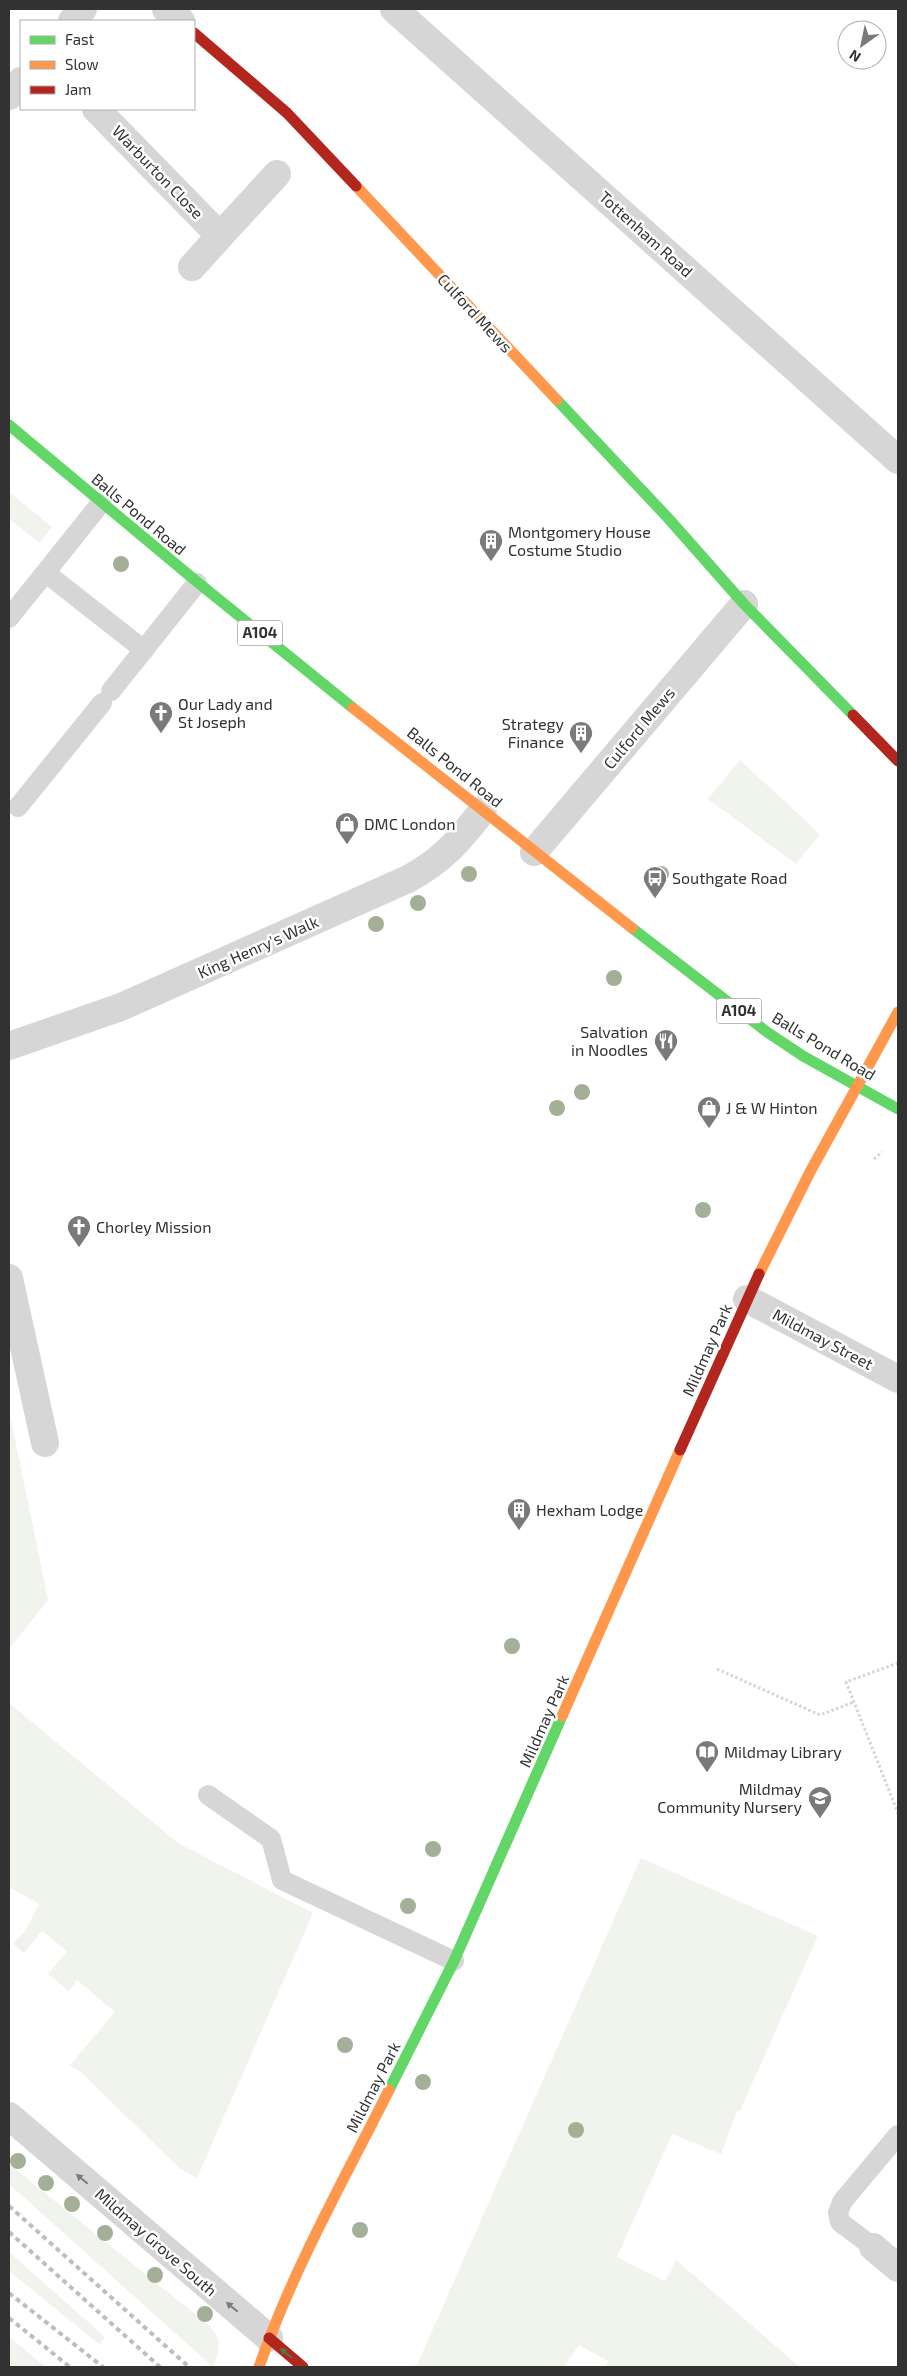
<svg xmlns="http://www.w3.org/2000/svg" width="907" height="2376" font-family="'Exo 2',sans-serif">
	<rect width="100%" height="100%" fill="#fff"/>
	<g fill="#f1f4ed">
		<polygon points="9,492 52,527 39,543 9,518"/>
		<polygon points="740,760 820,834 796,864 708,799"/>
		<polygon points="9,1410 48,1600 9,1649"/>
		<polygon points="9,1703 178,1843 313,1913 197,2178 178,2167 81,2072 70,2065 115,2012 77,1980 69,1991 48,1974 67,1951 42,1931 24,1953 13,1944 25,1931 39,1904 9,1887"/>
		<polygon points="641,1858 818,1936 740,2111 737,2111 721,2154 672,2134 617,2257 665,2281 676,2260 800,2367 605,2367 608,2361 579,2345 564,2367 413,2367 414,2365 417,2365"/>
		<path d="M9 2164 211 2327C222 2341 220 2351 213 2367L9 2184Z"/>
		<polygon points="9,2252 105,2337 99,2344 9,2271"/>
		<polygon points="9,2337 46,2367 9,2367"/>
	</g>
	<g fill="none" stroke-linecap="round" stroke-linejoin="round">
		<g stroke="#d5d5d5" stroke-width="3" stroke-dasharray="2.5 2.5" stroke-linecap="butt">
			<polyline points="874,1159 882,1152"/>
			<polyline points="898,1663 846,1682 898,1813"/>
			<polyline points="717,1669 820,1715 854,1702"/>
		</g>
		<g stroke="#d6d6d6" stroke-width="20">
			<polyline points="46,573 144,650"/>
			<polyline points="9,618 101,503"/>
			<polyline points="111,691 197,583"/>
			<polyline points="18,807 102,703"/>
			<polyline points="208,1795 271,1839 282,1880 454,1961"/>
			<polyline points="873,2247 840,2222 838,2213 842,2202 898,2135"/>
		</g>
		<g stroke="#d6d6d6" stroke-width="28">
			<polyline points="166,9 181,21"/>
			<polyline points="394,9 898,460"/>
			<polyline points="72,21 83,9"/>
			<polyline points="9,96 21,81"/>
			<polyline points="96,109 220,236 277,174"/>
			<polyline points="192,267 220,236"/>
			<polyline points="534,852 744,604"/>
			<path d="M9 1046 121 1007 408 879C443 860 459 841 483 810"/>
			<polyline points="9,1278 45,1443"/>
			<polyline points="747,1299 898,1379"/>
			<polyline points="9,2116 269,2338"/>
			<polyline points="873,2247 898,2268"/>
		</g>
		<g stroke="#63d668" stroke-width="11">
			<polyline points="557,400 668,518 744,604 853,715"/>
			<polyline points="9,425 196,581 353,708"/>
			<polyline points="632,928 767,1032 803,1056 898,1109"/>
			<polyline points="389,2090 454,1961 562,1716"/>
		</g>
		<g stroke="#ff974d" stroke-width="11">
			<polyline points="356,186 557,400"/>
			<polyline points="353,708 632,928"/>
			<polyline points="759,1274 810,1172 898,1012"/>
			<polyline points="562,1716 680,1450"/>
			<path d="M259 2367C292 2271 344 2180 389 2090"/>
		</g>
		<g stroke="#b3261e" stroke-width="11">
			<polyline points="194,33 287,113 356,186"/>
			<polyline points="853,715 898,761"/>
			<polyline points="680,1450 759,1274"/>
			<polyline points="269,2338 303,2367"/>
		</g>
		<g stroke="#bebebe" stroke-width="4" stroke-dasharray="5 4" stroke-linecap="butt">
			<polyline points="9,2206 189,2367"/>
			<polyline points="9,2232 160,2367"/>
			<polyline points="9,2293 103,2367"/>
			<polyline points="9,2318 70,2367"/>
		</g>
	</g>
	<g fill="#a3af96">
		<circle cx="121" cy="564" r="8"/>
		<circle cx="469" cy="874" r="8"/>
		<circle cx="661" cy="874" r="8"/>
		<circle cx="418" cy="903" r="8"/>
		<circle cx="376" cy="924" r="8"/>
		<circle cx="614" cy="978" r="8"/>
		<circle cx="582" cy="1092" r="8"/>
		<circle cx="557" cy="1108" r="8"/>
		<circle cx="703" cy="1210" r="8"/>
		<circle cx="512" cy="1646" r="8"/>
		<circle cx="433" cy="1849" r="8"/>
		<circle cx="408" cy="1906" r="8"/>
		<circle cx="345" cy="2045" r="8"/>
		<circle cx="423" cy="2082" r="8"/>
		<circle cx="576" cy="2130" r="8"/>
		<circle cx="18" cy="2161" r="8"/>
		<circle cx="46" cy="2183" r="8"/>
		<circle cx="72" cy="2204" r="8"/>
		<circle cx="360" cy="2230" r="8"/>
		<circle cx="105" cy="2233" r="8"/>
		<circle cx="155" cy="2275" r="8"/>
		<circle cx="205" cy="2314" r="8"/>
	</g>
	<defs><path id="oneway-solid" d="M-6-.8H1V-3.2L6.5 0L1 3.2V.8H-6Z" transform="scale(1.25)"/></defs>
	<g fill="#7c7c7c">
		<use href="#oneway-solid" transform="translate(82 2179) rotate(-140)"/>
		<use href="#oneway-solid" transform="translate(232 2307) rotate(-140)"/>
	</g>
	<use fill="#487c4a" href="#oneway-solid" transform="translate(286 2353) rotate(-140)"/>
	<defs>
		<g id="building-pin" transform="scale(1.25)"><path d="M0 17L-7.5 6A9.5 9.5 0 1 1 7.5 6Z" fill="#7a7a7a" stroke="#fff"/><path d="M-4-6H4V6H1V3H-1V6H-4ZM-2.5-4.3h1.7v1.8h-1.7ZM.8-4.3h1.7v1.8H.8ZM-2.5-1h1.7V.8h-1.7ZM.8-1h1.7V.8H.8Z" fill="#fff"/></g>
		<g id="church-pin" transform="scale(1.25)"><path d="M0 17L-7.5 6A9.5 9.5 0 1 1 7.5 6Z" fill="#7a7a7a" stroke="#fff"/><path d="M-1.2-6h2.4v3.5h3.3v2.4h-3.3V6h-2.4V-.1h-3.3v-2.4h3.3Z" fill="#fff"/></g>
		<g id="shop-pin" transform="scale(1.25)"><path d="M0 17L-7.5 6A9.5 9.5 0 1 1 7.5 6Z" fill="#7a7a7a" stroke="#fff"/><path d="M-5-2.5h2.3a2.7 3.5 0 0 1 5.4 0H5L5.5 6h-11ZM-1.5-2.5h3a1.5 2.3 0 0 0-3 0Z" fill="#fff"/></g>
		<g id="bus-pin" transform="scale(1.25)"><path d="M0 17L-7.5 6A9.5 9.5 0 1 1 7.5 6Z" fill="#7a7a7a" stroke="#fff"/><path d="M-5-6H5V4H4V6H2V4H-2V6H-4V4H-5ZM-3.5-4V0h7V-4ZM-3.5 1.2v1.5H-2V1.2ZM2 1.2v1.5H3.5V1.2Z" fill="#fff"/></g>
		<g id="restaurant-pin" transform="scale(1.25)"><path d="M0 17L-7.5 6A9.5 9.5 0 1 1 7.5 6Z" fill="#7a7a7a" stroke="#fff"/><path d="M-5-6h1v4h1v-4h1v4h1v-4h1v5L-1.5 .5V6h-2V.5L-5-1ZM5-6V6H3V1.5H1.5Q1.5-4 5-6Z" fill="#fff"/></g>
		<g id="library-pin" transform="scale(1.25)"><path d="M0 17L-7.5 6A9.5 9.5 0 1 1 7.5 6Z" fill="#7a7a7a" stroke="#fff"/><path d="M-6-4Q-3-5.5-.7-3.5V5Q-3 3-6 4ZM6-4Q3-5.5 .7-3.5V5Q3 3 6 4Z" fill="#fff"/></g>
		<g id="school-pin" transform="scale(1.25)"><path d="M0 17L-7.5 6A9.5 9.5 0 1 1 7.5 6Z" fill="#7a7a7a" stroke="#fff"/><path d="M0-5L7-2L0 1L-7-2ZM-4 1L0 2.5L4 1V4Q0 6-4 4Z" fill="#fff"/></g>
	</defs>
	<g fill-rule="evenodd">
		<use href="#building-pin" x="491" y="541"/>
		<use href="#church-pin" x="161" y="713"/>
		<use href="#building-pin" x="581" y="733"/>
		<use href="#shop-pin" x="347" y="824"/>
		<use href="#bus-pin" x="655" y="878"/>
		<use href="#restaurant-pin" x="666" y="1041"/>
		<use href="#shop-pin" x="709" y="1108"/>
		<use href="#church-pin" x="79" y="1227"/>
		<use href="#building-pin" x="519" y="1510"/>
		<use href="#library-pin" x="707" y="1752"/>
		<use href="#school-pin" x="820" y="1798"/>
	</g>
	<g text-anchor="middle" stroke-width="5" stroke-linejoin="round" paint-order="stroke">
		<g fill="#fff" stroke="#707070" stroke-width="1">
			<rect x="237.5" y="620.5" width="45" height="25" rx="4"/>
			<rect x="716.5" y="998.5" width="45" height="25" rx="4"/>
		</g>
		<g font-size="15" font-weight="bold" fill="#323232">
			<text x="260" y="638">A104</text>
			<text x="739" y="1016">A104</text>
		</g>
		<g font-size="16" fill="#323232" stroke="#fff">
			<text transform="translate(158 172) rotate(46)" y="6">Warburton Close</text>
			<text transform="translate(646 234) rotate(42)" y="6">Tottenham Road</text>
			<text transform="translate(475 313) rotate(47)" y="6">Culford Mews</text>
			<text transform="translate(139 514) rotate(40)" y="6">Balls Pond Road</text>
			<text transform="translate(639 728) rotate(-50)" y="6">Culford Mews</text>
			<text transform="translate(455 767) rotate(39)" y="6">Balls Pond Road</text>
			<text transform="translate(258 947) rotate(-24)" y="6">King Henry's Walk</text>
			<text transform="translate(824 1046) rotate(31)" y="6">Balls Pond Road</text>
			<text transform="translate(823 1339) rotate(28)" y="6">Mildmay Street</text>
			<text transform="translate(707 1350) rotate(-66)" y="6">Mildmay Park</text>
			<text transform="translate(544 1721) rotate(-66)" y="6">Mildmay Park</text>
			<text transform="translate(373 2087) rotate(-63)" y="6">Mildmay Park</text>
			<text transform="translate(156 2242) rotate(41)" y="6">Mildmay Grove South</text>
		</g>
		<g font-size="16" fill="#323232" stroke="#fff" text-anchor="start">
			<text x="508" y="538">Montgomery House<tspan x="508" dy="18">Costume Studio</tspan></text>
			<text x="178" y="710">Our Lady and<tspan x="178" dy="18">St Joseph</tspan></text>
			<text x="564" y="730" text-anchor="end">Strategy<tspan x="564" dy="18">Finance</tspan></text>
			<text x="364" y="830">DMC London</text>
			<text x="672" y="884">Southgate Road</text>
			<text x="648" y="1038" text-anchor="end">Salvation<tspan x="648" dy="18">in Noodles</tspan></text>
			<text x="726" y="1114">J &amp; W Hinton</text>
			<text x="96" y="1233">Chorley Mission</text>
			<text x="536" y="1516">Hexham Lodge</text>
			<text x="724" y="1758">Mildmay Library</text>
			<text x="802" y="1795" text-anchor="end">Mildmay<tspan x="802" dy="18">Community Nursery</tspan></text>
		</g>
	</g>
	<rect width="907" height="2376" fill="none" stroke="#323232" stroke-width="20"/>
	<rect x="20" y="20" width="175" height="90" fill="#ffffff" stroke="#adadad"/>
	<rect x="30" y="36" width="25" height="8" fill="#63d668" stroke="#adadad"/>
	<text x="65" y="45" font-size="15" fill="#323232">Fast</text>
	<rect x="30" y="61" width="25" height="8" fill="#ff974d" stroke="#adadad"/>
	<text x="65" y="70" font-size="15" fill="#323232">Slow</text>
	<rect x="30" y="86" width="25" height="8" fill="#b3261e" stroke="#adadad"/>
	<text x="65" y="95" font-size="15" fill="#323232">Jam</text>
	<g transform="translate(862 45) rotate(213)"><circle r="24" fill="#ffffff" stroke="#adadad"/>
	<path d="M0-4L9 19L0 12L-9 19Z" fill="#7a7a7a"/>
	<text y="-8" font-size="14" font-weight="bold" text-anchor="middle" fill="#323232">N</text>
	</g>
</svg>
